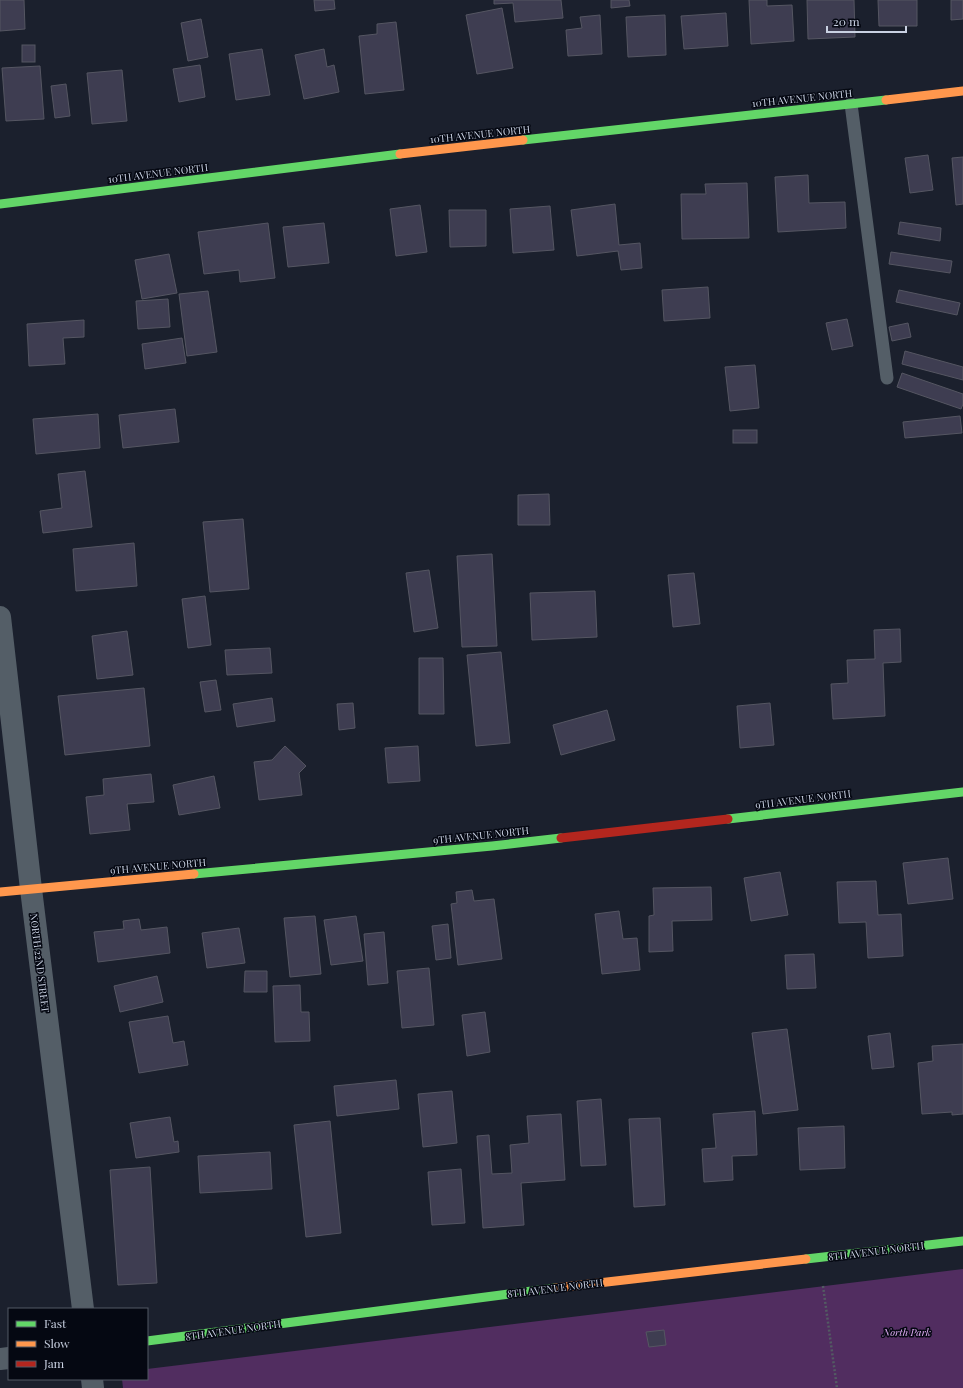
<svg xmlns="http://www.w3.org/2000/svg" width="963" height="1388" font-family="'Playfair Display',serif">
	<rect width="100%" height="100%" fill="#1b202d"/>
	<polygon fill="#512d60" points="963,1269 963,1388 123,1388 122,1379 147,1379 147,1369"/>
	<g fill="#3e3d51" stroke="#555662">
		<polygon points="0,0 24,0 25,29 0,31"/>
		<polygon points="314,0 334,0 335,9 315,11"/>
		<polygon points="494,0 561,0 563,18 515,22 513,3 494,4"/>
		<polygon points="611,0 629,0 630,6 611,8"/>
		<polygon points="749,0 767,0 767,6 792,5 794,41 751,44"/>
		<polygon points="807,0 854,0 855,37 808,39"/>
		<polygon points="878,0 917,0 917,26 879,26"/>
		<polygon points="951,0 963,0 963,19 951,20"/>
		<polygon points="502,8 513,68 477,74 466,15"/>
		<polygon points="726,13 728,46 684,49 681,16"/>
		<polygon points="600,15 602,54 568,56 566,30 582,28 580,17"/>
		<polygon points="665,15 666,55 628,57 626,17"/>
		<polygon points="201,19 208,57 188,61 181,23"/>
		<polygon points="396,22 404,90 365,94 359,36 377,34 377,24"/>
		<rect x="22" y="45" width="13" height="17"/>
		<polygon points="262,49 270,95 236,100 229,54"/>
		<polygon points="324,49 327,67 334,65 339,92 304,99 295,55"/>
		<polygon points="200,65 205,97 179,102 173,69"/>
		<polygon points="40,66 44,119 6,121 2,68"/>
		<polygon points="122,70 127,121 92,124 87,73"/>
		<polygon points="66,84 70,116 55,118 51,86"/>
		<polygon points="928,155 933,190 910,193 905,158"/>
		<polygon points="963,157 963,204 956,205 952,158"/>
		<polygon points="808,175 809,203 845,202 846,228 778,232 775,177"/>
		<polygon points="747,183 749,238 682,239 681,194 706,194 705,184"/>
		<polygon points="615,204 619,245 640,243 642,268 621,270 618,251 577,256 571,210"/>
		<polygon points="420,205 427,252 396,256 390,209"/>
		<polygon points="550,206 554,250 513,253 510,209"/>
		<polygon points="449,210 486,210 486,246 450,247"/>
		<polygon points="900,222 941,228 940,241 898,234"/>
		<polygon points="268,223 275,278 240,282 239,270 204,274 198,232"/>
		<polygon points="324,223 329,263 288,267 283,227"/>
		<polygon points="891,252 952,261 950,273 889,264"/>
		<polygon points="169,254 177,293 142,299 135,260"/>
		<polygon points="708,287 710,318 664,321 662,290"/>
		<polygon points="899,290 960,303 957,315 896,302"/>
		<polygon points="208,291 217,352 187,356 179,294"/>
		<polygon points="168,299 170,327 138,329 136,301"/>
		<polygon points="847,319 853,346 832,350 826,323"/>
		<polygon points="84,320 84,337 63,338 65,364 29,366 27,324"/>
		<polygon points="908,323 911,337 892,341 889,327"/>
		<polygon points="182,338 186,363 145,369 142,344"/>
		<polygon points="905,351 963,367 963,380 902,364"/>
		<polygon points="755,365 759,408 730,411 725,367"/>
		<polygon points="902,373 963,394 963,404 961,409 897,387"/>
		<polygon points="175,409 179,442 123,448 119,415"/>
		<polygon points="98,414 100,448 36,454 33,419"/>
		<polygon points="960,416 962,433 905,438 903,422"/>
		<rect x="733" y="430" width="24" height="13"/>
		<polygon points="85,471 92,527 43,533 40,511 62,508 58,474"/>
		<polygon points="549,494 550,525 518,525 518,495"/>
		<polygon points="243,519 249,589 210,592 203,522"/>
		<polygon points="134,543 137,586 76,591 73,549"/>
		<polygon points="492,554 497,646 462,647 457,556"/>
		<polygon points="429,570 438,628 414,632 406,573"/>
		<polygon points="694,573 700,624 673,627 668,575"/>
		<polygon points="595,591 597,637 532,640 530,593"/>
		<polygon points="205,596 211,645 188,648 182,599"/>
		<polygon points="900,629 901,662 883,663 885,716 833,719 831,684 848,683 847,660 875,659 874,630"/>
		<polygon points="127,631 133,675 97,679 92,636"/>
		<polygon points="270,648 272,673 227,675 225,650"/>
		<polygon points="501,652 510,743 476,746 467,655"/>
		<polygon points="419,658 443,658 444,714 419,714"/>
		<polygon points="216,680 221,710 205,712 200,682"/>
		<polygon points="144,688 150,746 65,755 58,696"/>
		<polygon points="272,698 275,721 237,727 233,704"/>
		<polygon points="353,703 355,728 339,730 337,704"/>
		<polygon points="770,703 774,745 740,748 737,706"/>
		<polygon points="607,710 615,740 561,755 553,725"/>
		<polygon points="285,746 306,766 299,773 302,795 259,800 254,762 272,760"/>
		<polygon points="418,746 420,781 388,783 385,748"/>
		<polygon points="151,774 154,802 127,804 130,830 90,834 86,797 104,795 103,779"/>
		<polygon points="214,776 220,808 179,815 173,785"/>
		<polygon points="948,858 953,899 908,904 903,863"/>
		<polygon points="780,872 788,915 751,921 744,878"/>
		<polygon points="876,881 878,915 901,914 903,956 868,958 866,922 839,923 837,882"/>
		<polygon points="711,887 712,920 672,921 673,951 649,952 649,916 654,915 653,888"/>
		<polygon points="472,890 474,901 494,899 502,959 458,965 451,904 457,903 456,892"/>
		<polygon points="619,911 623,939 637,938 640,970 602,974 595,914"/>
		<polygon points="315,916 321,974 290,977 284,918"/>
		<polygon points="356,916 363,961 331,965 324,920"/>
		<polygon points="139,919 141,930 167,927 170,953 98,962 94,932 124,929 123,921"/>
		<polygon points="448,924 451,958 436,960 432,926"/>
		<polygon points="239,928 245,963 207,968 202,933"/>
		<polygon points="384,932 388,983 368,985 364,934"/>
		<polygon points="814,954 816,988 787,989 785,955"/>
		<polygon points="429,968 434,1025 402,1028 397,971"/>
		<polygon points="245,971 267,971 267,992 244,992"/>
		<polygon points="157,976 163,1002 120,1012 114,986"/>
		<polygon points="300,985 301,1012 309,1012 310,1041 275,1042 273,986"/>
		<polygon points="485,1012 490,1052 467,1056 462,1015"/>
		<polygon points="168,1016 173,1043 184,1041 188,1065 139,1073 129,1022"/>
		<polygon points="787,1029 798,1110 763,1114 752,1033"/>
		<polygon points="890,1033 894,1067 872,1069 868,1036"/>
		<polygon points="963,1044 963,1114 952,1115 952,1112 922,1114 918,1063 933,1061 932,1046"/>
		<polygon points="396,1080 399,1109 337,1116 334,1086"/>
		<polygon points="452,1091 457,1143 423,1147 418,1094"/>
		<polygon points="601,1099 606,1165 581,1166 577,1101"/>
		<polygon points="755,1111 757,1155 732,1156 733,1180 704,1182 702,1149 716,1148 713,1114"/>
		<polygon points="561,1114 565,1180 521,1183 524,1225 483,1228 477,1136 489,1135 492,1174 512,1173 510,1145 529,1143 527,1116"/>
		<polygon points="170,1117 174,1142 178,1141 179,1152 136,1158 130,1123"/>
		<polygon points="660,1118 665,1205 634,1207 629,1119"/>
		<polygon points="330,1121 341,1233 306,1237 294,1125"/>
		<polygon points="844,1126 845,1168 800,1170 798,1128"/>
		<polygon points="270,1152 272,1189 200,1193 198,1156"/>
		<polygon points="150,1167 157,1283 118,1285 110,1170"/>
		<polygon points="461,1169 465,1223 432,1225 428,1172"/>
		<polygon points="664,1330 666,1345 649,1347 646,1332"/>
	</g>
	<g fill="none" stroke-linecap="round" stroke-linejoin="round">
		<polyline stroke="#535b63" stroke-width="2.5" stroke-dasharray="2 2" stroke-linecap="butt" points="823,1286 837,1388"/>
		<polyline stroke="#545e67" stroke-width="13" points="851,104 887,378"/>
		<g stroke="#545e67" stroke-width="22">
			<polyline points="0,617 31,889 83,1309"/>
			<polyline points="0,1359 9,1358"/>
			<polyline points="92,1379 93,1388"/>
		</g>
		<g stroke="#63d668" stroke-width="9">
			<polyline points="523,140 886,100"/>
			<polyline points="0,204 400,154"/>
			<polyline points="728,819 963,792"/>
			<polyline points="194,874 492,846 561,838"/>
			<polyline points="806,1259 963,1241"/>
			<polyline points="147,1341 555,1288"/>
		</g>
		<g stroke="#ff974d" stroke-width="9">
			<polyline points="886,100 963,91"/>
			<polyline points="400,154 523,140"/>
			<polyline points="0,892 194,874"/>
			<polyline points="555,1288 806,1259"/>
		</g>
		<polyline stroke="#b3261e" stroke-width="9" points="561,838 728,819"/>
	</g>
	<g text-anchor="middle" stroke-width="3" stroke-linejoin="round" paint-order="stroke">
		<g font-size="10" fill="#c9d1e2" stroke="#050812">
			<text transform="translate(802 98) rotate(-6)" y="4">10TH AVENUE NORTH</text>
			<text transform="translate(480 134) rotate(-6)" y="4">10TH AVENUE NORTH</text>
			<text transform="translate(158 173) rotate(-7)" y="4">10TH AVENUE NORTH</text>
			<text transform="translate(803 799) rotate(-7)" y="4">9TH AVENUE NORTH</text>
			<text transform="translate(481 835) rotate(-6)" y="4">9TH AVENUE NORTH</text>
			<text transform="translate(158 866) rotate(-5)" y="4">9TH AVENUE NORTH</text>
			<text transform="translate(40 963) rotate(83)" y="4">NORTH 22ND STREET</text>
			<text transform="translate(876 1251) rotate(-7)" y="4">8TH AVENUE NORTH</text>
			<text transform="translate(555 1288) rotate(-7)" y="4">8TH AVENUE NORTH</text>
			<text transform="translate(233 1330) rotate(-8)" y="4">8TH AVENUE NORTH</text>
		</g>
		<g font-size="10" font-style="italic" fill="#e5affa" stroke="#050812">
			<text x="907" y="1336">North Park</text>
		</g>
	</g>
	<rect x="8" y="1308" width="140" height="72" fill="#050812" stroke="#535865"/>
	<rect x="16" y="1321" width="20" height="6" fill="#63d668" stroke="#535865"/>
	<text x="44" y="1328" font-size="12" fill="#c9d1e2">Fast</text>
	<rect x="16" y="1341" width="20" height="6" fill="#ff974d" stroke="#535865"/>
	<text x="44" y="1348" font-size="12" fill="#c9d1e2">Slow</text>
	<rect x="16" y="1361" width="20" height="6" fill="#b3261e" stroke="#535865"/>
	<text x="44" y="1368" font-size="12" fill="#c9d1e2">Jam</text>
	<path d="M827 26v6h79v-6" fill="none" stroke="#c9d1e2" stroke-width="2"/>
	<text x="833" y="26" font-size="12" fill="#c9d1e2" stroke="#050812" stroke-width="3" paint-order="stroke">20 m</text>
</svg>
